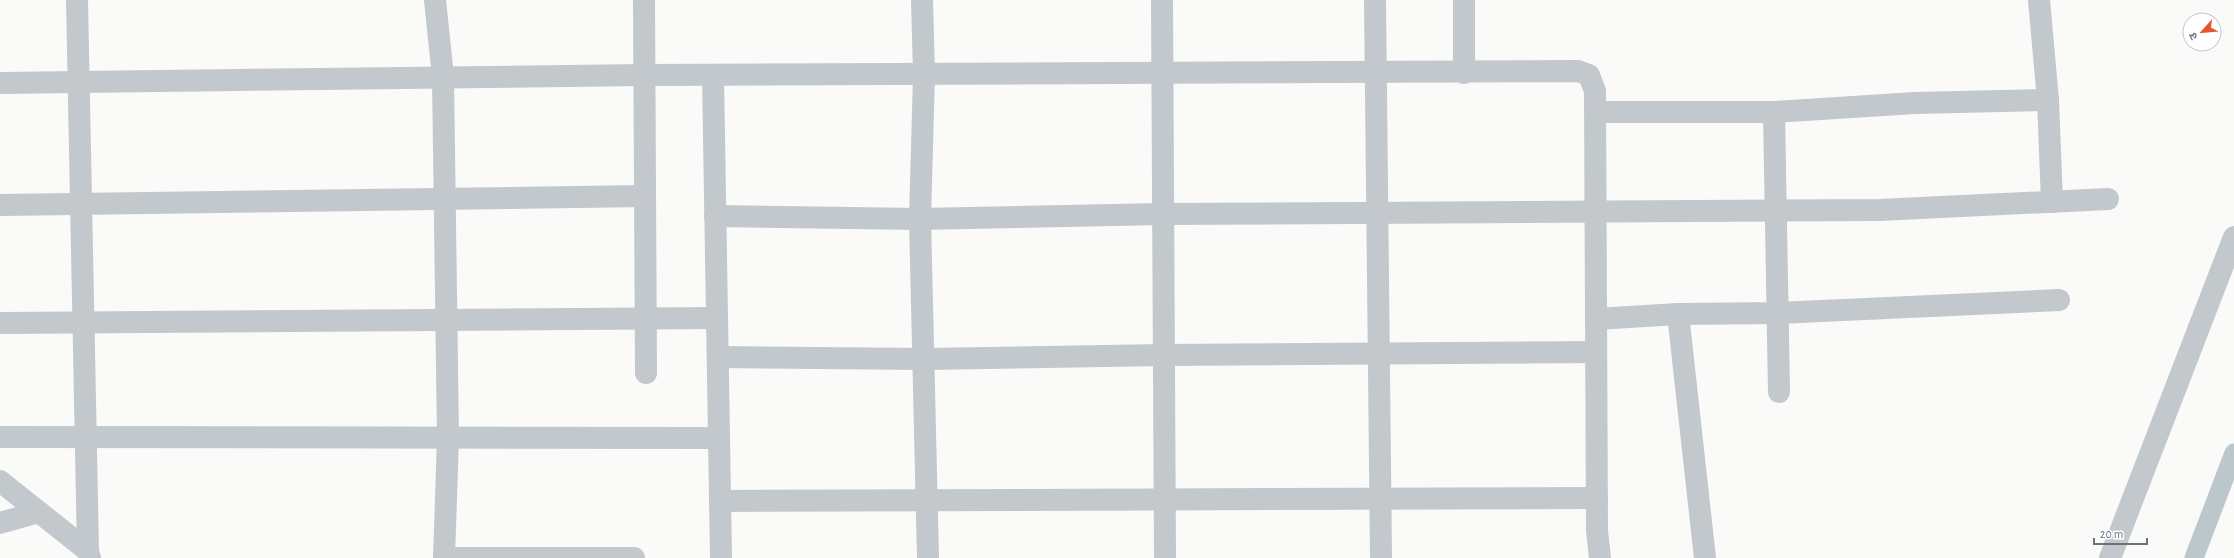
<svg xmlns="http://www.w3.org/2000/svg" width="2234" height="558" font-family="'Alegreya Sans','Noto Sans Devanagari',sans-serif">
	<rect width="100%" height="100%" fill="#fafaf8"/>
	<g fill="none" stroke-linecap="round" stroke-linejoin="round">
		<polyline stroke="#bbc7cb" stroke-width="19" points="2194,558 2234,453"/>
		<g stroke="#c3c8cc" stroke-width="22">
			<polyline points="77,0 88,551 90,558"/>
			<polyline points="435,0 443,77 448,438 444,558"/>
			<polyline points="644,0 646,373"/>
			<polyline points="922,0 924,75 920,219 928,558"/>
			<polyline points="1162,0 1165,558"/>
			<polyline points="1375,0 1381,558"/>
			<polyline points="2039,0 2048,100 2052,202"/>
			<polyline points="1464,73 1464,0"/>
			<polyline points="713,75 721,558"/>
			<polyline points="0,83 644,75 1578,71 1589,75 1595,91 1597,531 1600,558"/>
			<polyline points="1595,112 1774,112 1915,103 2048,100"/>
			<polyline points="1774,112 1779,392"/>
			<polyline points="0,205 645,196"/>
			<polyline points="715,216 920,219 1163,214 1880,210 2108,199"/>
			<polyline points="1678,314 1705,558"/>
			<polyline points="1596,319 1678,314 1778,313 2059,300"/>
			<polyline points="0,323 717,318"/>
			<polyline points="718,357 925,359 1164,355 1596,352"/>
			<polyline points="0,437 719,438"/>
			<polyline points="0,481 88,551"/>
			<path d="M720 501C1012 502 1305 497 1597 498"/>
			<polyline points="0,523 39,512"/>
			<polyline points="444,558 634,558"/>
			<polyline points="2110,558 2234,237"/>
		</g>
	</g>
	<g transform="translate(2202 32) rotate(243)"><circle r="19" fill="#ffffff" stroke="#c1c8cd"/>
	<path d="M0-3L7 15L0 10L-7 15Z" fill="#e4572e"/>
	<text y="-6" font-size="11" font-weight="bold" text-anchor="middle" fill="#657683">उ</text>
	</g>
	<path d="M2094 538v6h53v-6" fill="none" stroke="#657683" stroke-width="2"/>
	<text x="2100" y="538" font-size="12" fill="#657683" stroke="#ffffff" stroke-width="3" paint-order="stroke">20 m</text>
</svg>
